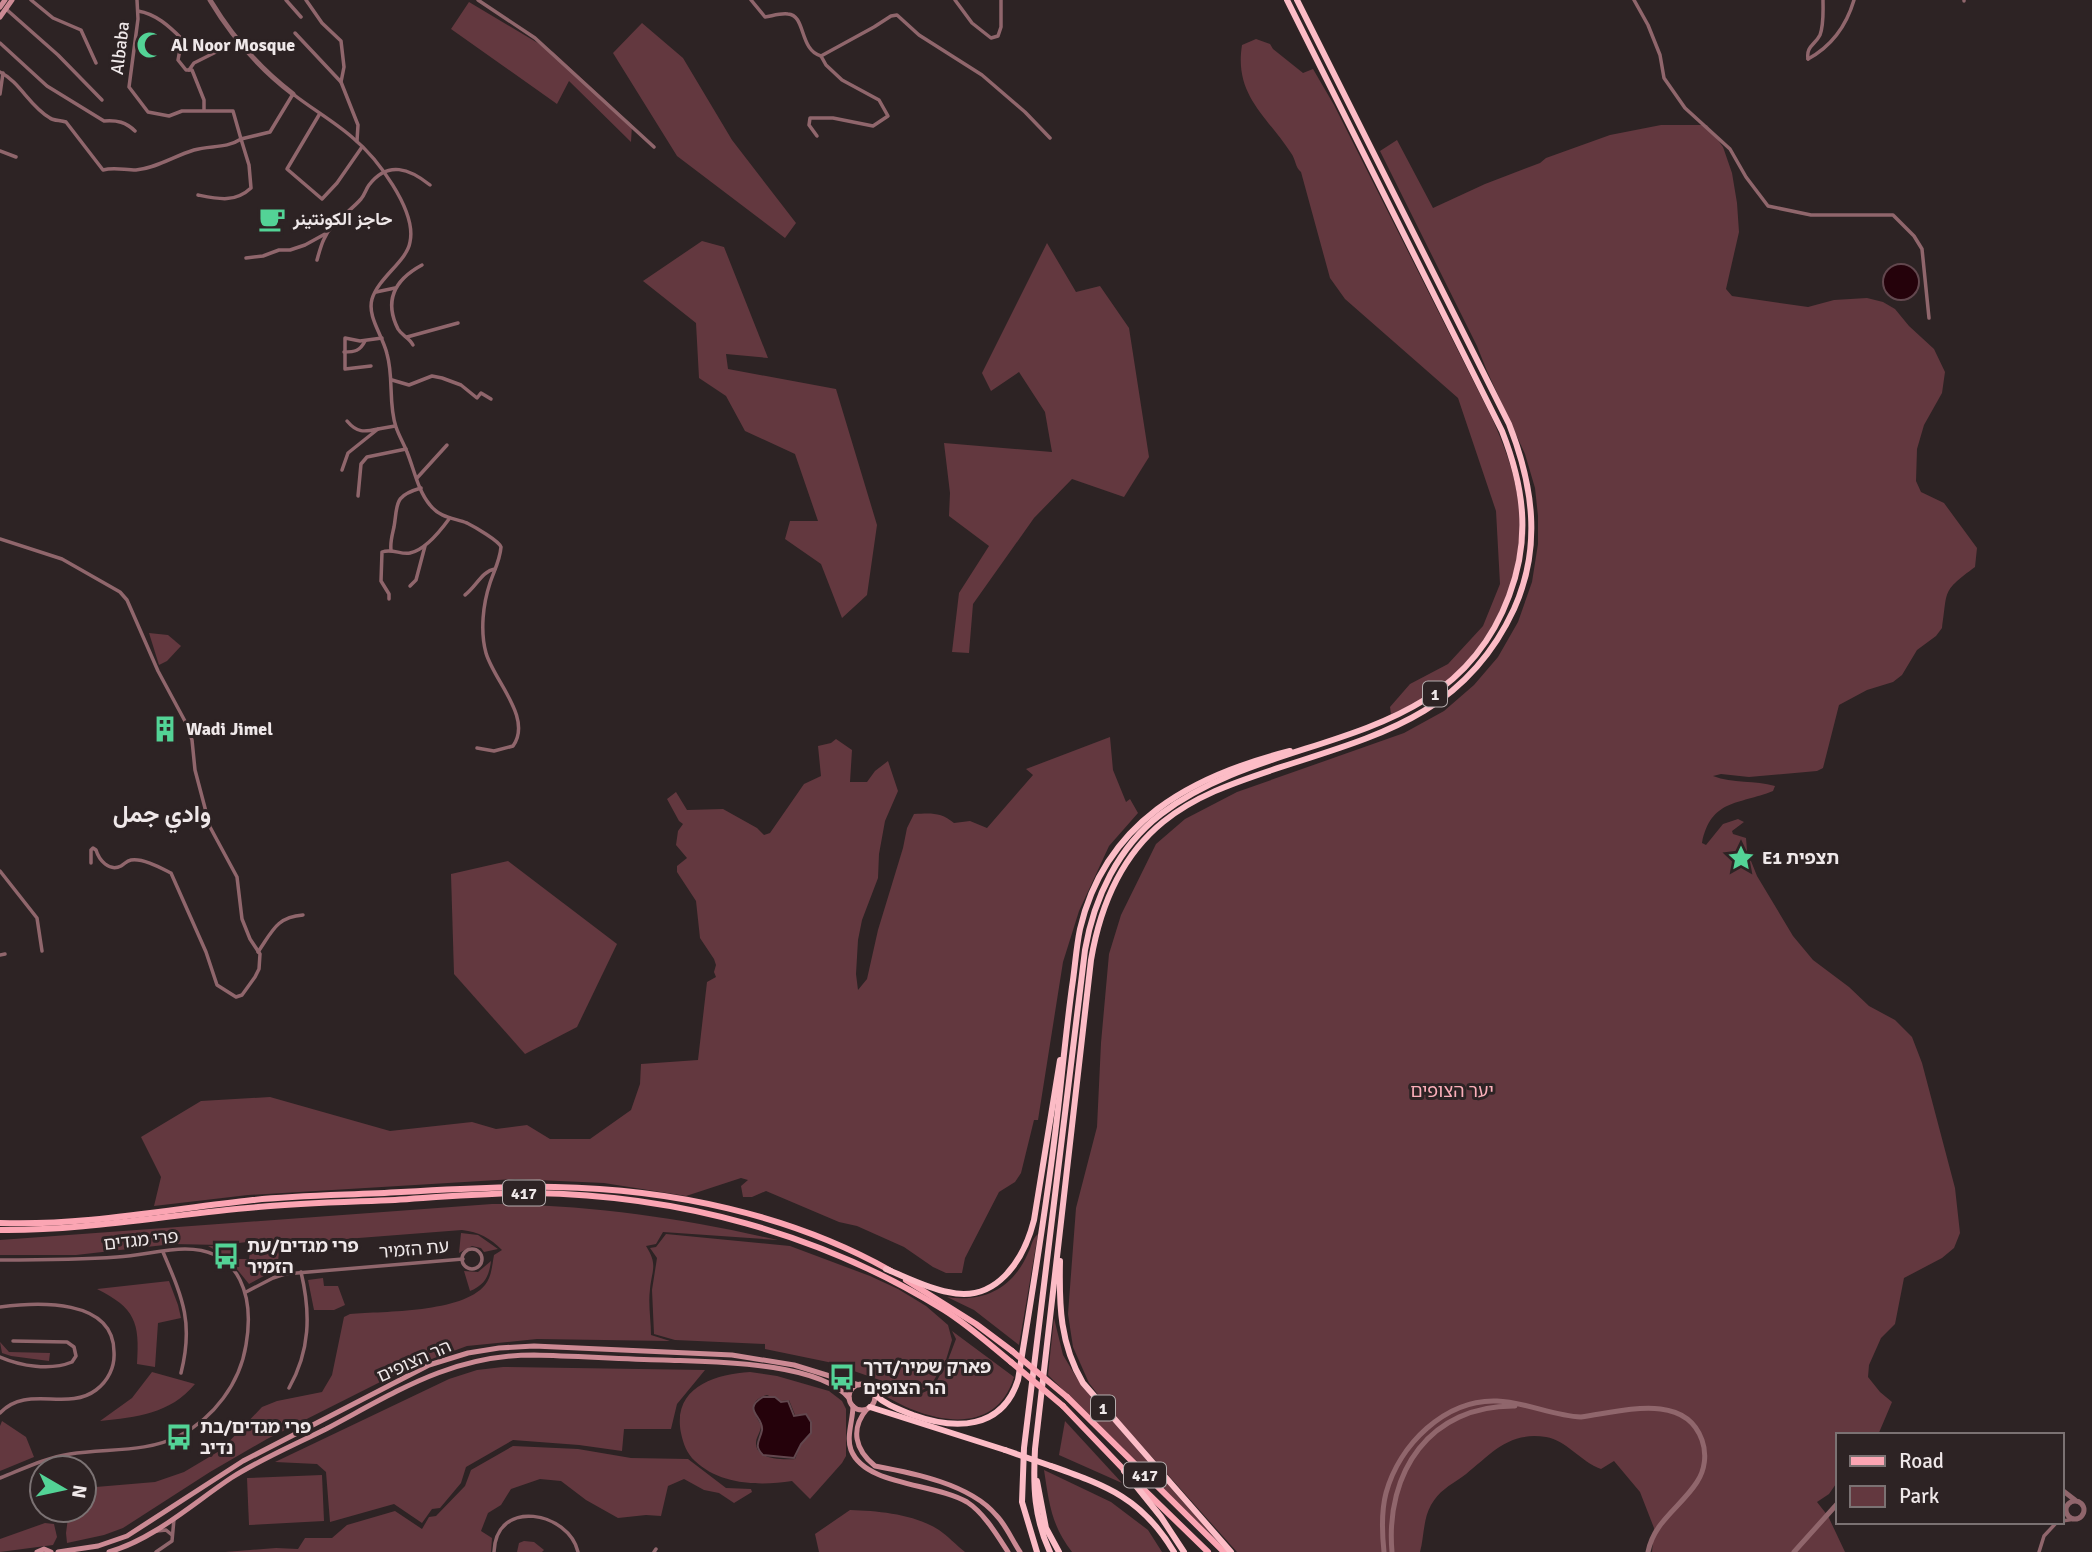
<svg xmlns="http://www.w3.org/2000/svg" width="2092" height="1552" font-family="Signika,Vazirmatn,'Noto Sans Hebrew',sans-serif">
	<rect width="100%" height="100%" fill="#2d2324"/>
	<g fill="#63383f" fill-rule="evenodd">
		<polygon points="469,2 553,52 632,125 631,142 569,81 557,104 451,29"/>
		<polygon points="642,23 683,58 732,140 796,223 785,238 677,156 613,53"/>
		<path d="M1256 39 1270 44 1273 49 1303 73 1313 69 1334 105 1492 418C1503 443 1513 468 1517 494 1533 584 1476 683 1391 714L1390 707 1410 684 1448 664 1483 626 1500 584 1496 511 1458 398 1345 299 1330 278 1301 172C1295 167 1296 160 1291 153 1266 115 1234 95 1242 45Z"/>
		<path d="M1661 125H1707L1723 147 1732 173 1737 203 1739 232 1726 289 1732 296 1808 307 1834 300 1867 298 1883 302 1895 309 1909 326 1934 349 1945 372 1942 393 1924 425 1917 449 1916 481 1921 492 1944 503 1977 548 1975 567C1941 592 1948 590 1942 628L1936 636 1917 650 1902 675 1893 682 1867 690 1839 705 1823 768 1817 771 1749 777 1721 774 1713 776C1733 784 1755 780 1775 786L1773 791C1738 805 1711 799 1702 843L1706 845 1723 824 1738 819 1744 822 1732 831 1733 834 1746 838 1747 851 1757 876 1793 936 1813 960 1849 987 1869 1006 1895 1020 1912 1037 1922 1063 1955 1188 1960 1233 1954 1248 1942 1258 1904 1278 1895 1324 1881 1338 1869 1365 1868 1377 1880 1392 1892 1402 1878 1435H1838V1481L1829 1494 1817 1502 1828 1516 1845 1552H1652L1654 1528 1640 1492 1614 1461 1601 1469C1581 1462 1566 1440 1546 1437 1506 1431 1490 1456 1462 1477 1449 1486 1439 1491 1431 1505 1423 1519 1424 1538 1420 1552H1237L1110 1410 1089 1383 1073 1347 1068 1314 1076 1208 1097 1127 1101 1043 1109 954 1121 915 1156 844 1185 819 1237 792 1404 733 1444 711 1474 685 1498 657 1518 622 1532 582 1538 544V516L1535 488 1525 454 1487 371 1477 346 1380 151 1397 140 1433 208 1485 184 1540 163 1546 158 1610 135Z"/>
		<polygon points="702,241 724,247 768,358 726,354 728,369 836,389 877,525 867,595 842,618 821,564 785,539 790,521 818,521 795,454 745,431 726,396 699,378 696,323 643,281"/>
		<polygon points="1047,243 1076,292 1100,286 1129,328 1149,457 1124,497 1072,479 1034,518 973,604 969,653 952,652 959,593 989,546 949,516 950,493 944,443 1052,452 1045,412 1019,372 991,391 982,373"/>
		<polygon points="149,633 168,635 181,646 167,661 159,665"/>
		<path d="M1110 737 1113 770 1126 802 1130 799 1138 813 1109 846 1079 911 1063 962 1038 1120H1034L1021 1173 1015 1182 999 1192 965 1258 962 1273H946L933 1267 904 1247 857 1226 839 1222 766 1191 752 1197H743L741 1186 748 1180 741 1178 686 1196 604 1183 515 1179 248 1195 154 1206 161 1177 141 1137 201 1101 270 1097 390 1131 472 1122 496 1129 527 1125 550 1139H590L631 1110 640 1084 641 1064 698 1060 707 982 716 977 714 972 716 965 714 959 700 938 696 901 677 872V866L687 858 676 845 678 831 683 824 679 821 667 799 676 792 687 810 723 809 757 828 764 835 770 833 804 784 821 776 818 746 831 743 836 739 852 750 850 782H867L875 771 888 761 898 791 885 821 879 854 878 878 862 920 858 940 856 974 858 990 867 979 878 930 903 848 907 828 914 814C931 813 941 812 954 823L970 821 987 828 1033 775 1026 769Z"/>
		<polygon points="508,861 617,944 577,1027 525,1054 454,974 451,874"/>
		<path d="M492 1204C594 1205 680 1218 778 1240L663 1232 656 1244 646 1246C658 1265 652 1269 650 1289 648 1304 651 1320 651 1335L670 1341 537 1339 467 1346 410 1367 267 1439 210 1472 123 1528 104 1535 67 1543 66 1533 69 1510H84V1488L155 1482 184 1472 221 1450 262 1407 277 1401 322 1392 332 1375 344 1317 350 1314C385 1311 462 1313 485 1285 492 1276 492 1265 494 1255L502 1250C490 1238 479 1232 462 1230L281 1244 277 1239 280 1245 277 1269 249 1284 227 1257 208 1246H234L233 1259H249L251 1244 275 1239 221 1245 173 1244 76 1255H0V1240Z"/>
		<polygon points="461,1233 478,1235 498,1249 484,1252 481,1248 472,1246 459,1253"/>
		<polygon points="666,1234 790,1246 870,1276 898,1289 926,1306 948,1325 952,1340 946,1360 931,1385 917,1393 828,1362 765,1349 765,1344 675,1340 654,1334 652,1290 657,1258 650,1248 656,1247"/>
		<path d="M1038 1234 1019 1345 974 1310 947 1297C984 1303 1013 1288 1028 1253 1032 1246 1031 1240 1038 1234Z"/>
		<path d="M491 1261C489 1276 485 1285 470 1291L464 1271 478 1272Z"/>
		<polygon points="323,1278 324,1286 338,1286 345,1305 334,1310 314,1310 308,1280"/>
		<path d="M169 1281 178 1305 181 1318 158 1323 155 1367 137 1364C140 1322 135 1308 97 1289Z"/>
		<polygon points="1054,1318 1063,1355 1081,1385 1219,1543 1048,1375"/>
		<path d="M952 1331 1014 1377C995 1440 925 1421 884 1395L879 1382 916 1396 933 1388 948 1360 956 1339Z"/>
		<polygon points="0,1342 9,1352 50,1353 49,1361 11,1356 2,1353"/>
		<polygon points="503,1367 705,1370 677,1404 671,1429 624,1429 622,1451 579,1445 513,1440 466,1467 461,1483 440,1508 432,1509 422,1523 394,1504 330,1522 326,1472 317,1464 275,1462 449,1379 477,1370"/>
		<path d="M152 1372 195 1384C170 1414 137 1417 100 1421L132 1398Z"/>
		<path d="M750 1372 777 1376 829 1391 842 1401 846 1409V1456L842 1463 810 1499 792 1481C760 1486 720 1485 695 1461 687 1454 683 1443 681 1433 672 1388 714 1374 750 1372ZM767 1395 781 1401 789 1400 795 1415 806 1414 812 1422V1433L801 1444 795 1459C783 1460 755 1460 756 1442 757 1435 761 1432 761 1425 753 1412 748 1400 767 1395Z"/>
		<polygon points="2,1421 26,1437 34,1457 0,1471 0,1426"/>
		<polygon points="1065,1421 1122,1483 1059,1455"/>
		<polygon points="513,1446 578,1449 631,1458 688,1459 726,1488 751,1489 752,1492 734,1503 719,1493 704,1490 684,1479 668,1486 661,1516 646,1515 618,1518 586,1500 561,1481 540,1479 511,1489 501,1505 488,1513 481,1531 492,1538 491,1552 225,1552 276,1548 298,1549 305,1538 332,1538 347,1525 395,1511 422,1529 429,1517 436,1516 465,1486 471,1470"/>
		<path d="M1044 1470 1111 1502 1148 1530 1162 1552H1072C1051 1525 1049 1502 1044 1470Z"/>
		<polygon points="322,1475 324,1521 249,1525 247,1478"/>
		<path d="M850 1510C879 1511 914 1514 939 1530 948 1536 956 1545 965 1552H819L815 1534Z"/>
		<polygon points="45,1523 54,1524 57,1537 53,1545 0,1552 0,1539"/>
		<polygon points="524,1541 534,1542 544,1550 542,1552 517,1552 519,1543"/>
	</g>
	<g fill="#25020b" stroke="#62474e" stroke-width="2">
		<circle cx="1901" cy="282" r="18"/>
		<path d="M763 1397H775L781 1402 788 1401 794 1416 806 1414 811 1422V1433L801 1444 794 1458 763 1455C753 1445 760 1441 762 1430 764 1416 741 1410 763 1397Z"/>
	</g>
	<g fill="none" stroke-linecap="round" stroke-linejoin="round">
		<g stroke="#90666c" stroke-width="3.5">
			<polyline points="31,0 53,18 81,30 96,63"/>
			<path d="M137 0 138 19 129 87 148 112 169 116 182 111H233L241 139 270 132 293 94C312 109 335 122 353 138 376 157 417 210 410 242 407 261 379 277 372 299 367 317 383 336 387 354 394 378 388 404 396 427 399 436 404 444 407 452 414 469 418 491 430 505 440 518 454 518 467 523 475 527 499 541 501 547 500 560 494 571 490 583 483 604 480 631 486 653 494 681 533 718 513 746L494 751 477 748"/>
			<polyline points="286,0 301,17"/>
			<polyline points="306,0 322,23 341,41 344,67 341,82 358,125 357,141"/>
			<polyline points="478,0 535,38 654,147"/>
			<path d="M751 0 765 17C772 16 780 13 788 14 806 15 799 50 821 56L874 27 891 16 897 15 919 35 982 75 1025 112 1050 138"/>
			<polyline points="955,0 972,23 991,38 998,36 1001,27 1001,0"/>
			<polyline points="1634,0 1648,25 1660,55 1664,78 1685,108 1730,149 1746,177 1768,206 1811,215 1893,215 1914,236 1922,249 1929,318"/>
			<polyline points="1964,0 1964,1"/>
			<polyline points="6,9 58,55 102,100"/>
			<path d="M138 11C156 14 169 26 182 39L178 60 186 70H192L204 100V110"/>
			<polyline points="295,33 341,82"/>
			<path d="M0 43 47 86 104 121C117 120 126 122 135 131"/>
			<path d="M1808 59C1832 46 1846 27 1854 0"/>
			<path d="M1808 59C1806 46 1815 45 1820 35 1824 24 1823 11 1823 0"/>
			<polyline points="189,70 194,63 216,52"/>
			<path d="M0 72C20 82 30 107 50 118 54 121 60 120 66 122L103 170C114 167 124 170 136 170 157 168 174 156 194 150 210 145 226 149 241 139L249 165 251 188C235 203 218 199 198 195"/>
			<polyline points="0,94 3,73"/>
			<polyline points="319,115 287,169 322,199 337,183 362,147"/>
			<polyline points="817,136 809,125 810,118 833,118 873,126 888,116 879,100 842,80 826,65 821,56"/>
			<polyline points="0,151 16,157"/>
			<polyline points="246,258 263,256 279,250 290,250 305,245 325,234"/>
			<path d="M317 260C319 253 321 245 324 239 331 222 350 212 361 199 365 194 366 189 369 185 388 160 410 169 430 185"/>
			<polyline points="376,292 395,288"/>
			<polyline points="407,337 458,323"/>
			<path d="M413 345C409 337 402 336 398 329 383 299 396 279 422 265"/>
			<path d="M344 352C355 352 360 351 365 341"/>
			<polyline points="371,366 345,369 345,338 360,341 382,338"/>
			<polyline points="392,380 409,385 432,376 442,378 461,385 477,398 481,393 491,399"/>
			<path d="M347 421C357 433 364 432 378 429"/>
			<polyline points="342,470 348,453 378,429 395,426"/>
			<polyline points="417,478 447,445"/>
			<polyline points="358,496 361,464 367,457 406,449"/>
			<path d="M0 539 62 559 120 592 127 600 158 671 186 723 192 740 195 770 210 827 237 877 242 919 250 939 260 954 259 969 255 977 242 995 236 997 217 985 206 952 171 873C161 868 143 858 131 860 126 861 126 863 121 866 109 872 99 860 96 850L93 848 91 850V863"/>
			<path d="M391 550C390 542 392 536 394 527 398 504 393 496 421 488"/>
			<polyline points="410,586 416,580 425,546"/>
			<path d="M465 595C476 587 482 571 495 569"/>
			<path d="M389 599V594L381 581 382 552C392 548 401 555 410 553 425 550 441 530 449 519"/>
			<polyline points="0,871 37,918 42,951"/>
			<path d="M258 952C272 932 276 917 303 915"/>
			<polyline points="0,955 5,954"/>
			<circle cx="472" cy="1259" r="10"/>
			<path d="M163 1252C182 1297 194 1322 181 1373"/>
			<path d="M0 1260C39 1260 78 1260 117 1257 140 1256 163 1249 185 1249 242 1249 254 1299 246 1345 240 1383 214 1418 179 1436 146 1453 106 1448 70 1454 45 1458 23 1469 0 1478"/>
			<polyline points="246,1292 273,1278 285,1274 463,1259"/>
			<path d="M0 1307C37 1302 114 1298 114 1352 115 1367 108 1381 96 1390 67 1412 27 1384 0 1413"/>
			<path d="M0 1357C21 1366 50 1371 72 1362L76 1356 74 1347 67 1342 13 1341"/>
			<path d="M289 1388C310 1351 311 1314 301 1272"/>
			<polyline points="2062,1516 2066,1510"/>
			<polyline points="2062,1521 2075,1519"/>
			<polyline points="157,1531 166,1530 172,1535"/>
			<polyline points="156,1552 172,1541 174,1519"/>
			<path d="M494 1552C496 1497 569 1512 578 1552"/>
			<polyline points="654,1552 656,1549"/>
			<polyline points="2039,1552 2044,1536 2057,1522"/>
		</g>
		<g stroke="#90666c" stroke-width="5">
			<path d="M210 0C231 35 260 69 293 94"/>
			<polyline points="2062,1490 2075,1500"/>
			<circle cx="2075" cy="1510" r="9"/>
			<path d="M1384 1552C1382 1533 1381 1512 1386 1493 1399 1445 1445 1399 1497 1401 1526 1402 1553 1416 1581 1417 1620 1412 1685 1391 1702 1440 1707 1454 1705 1470 1697 1482 1681 1507 1654 1521 1648 1552"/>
			<path d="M1392 1552C1385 1472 1430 1405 1515 1406"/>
			<polyline points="1794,1552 1838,1503"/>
		</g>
		<g stroke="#cc8a94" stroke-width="5">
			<polyline points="0,7 5,0"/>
			<polyline points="0,17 12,0"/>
			<circle cx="862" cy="1397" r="13"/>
			<path d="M853 1406C853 1420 846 1437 851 1450 865 1486 935 1483 967 1502 984 1513 997 1535 1008 1552"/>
			<path d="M867 1409C850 1429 855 1450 875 1466 913 1473 970 1484 996 1515 1006 1525 1012 1540 1020 1552"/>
			<polyline points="37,1552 44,1549 51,1552"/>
			<polyline points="58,1552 98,1546 127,1536 243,1461 429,1365 468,1353 499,1348 534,1346 732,1355 794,1365 859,1385"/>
			<path d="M109 1552C154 1539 192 1504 231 1478 261 1459 294 1445 326 1429 396 1392 451 1355 534 1355 577 1356 620 1359 663 1360 710 1362 817 1361 849 1398"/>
		</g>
		<g stroke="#fba5b3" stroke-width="6">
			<path d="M0 1223C84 1226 170 1209 253 1200 302 1195 352 1195 401 1192 452 1189 504 1186 555 1187 669 1189 790 1214 891 1271"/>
			<path d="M0 1230C86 1231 172 1214 258 1207 303 1203 349 1202 395 1200 441 1197 487 1193 532 1193 677 1195 820 1233 944 1310 968 1325 989 1344 1011 1362"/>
			<polyline points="906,1280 976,1324 1012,1351"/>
			<polyline points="1067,1397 1224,1552"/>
			<polyline points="1063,1406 1127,1473"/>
			<polyline points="1135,1481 1208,1552"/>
		</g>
		<g stroke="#fcbcc6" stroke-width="6">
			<path d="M1060 1261C1059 1306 1060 1344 1083 1383L1231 1552"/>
			<path d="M886 1269C906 1277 927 1288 948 1292 996 1304 1024 1260 1034 1220L1060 1060"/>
			<path d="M874 1394C886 1405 898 1409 913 1415 955 1430 1002 1430 1018 1380 1032 1293 1047 1206 1057 1118 1062 1075 1066 1031 1072 987 1075 968 1076 948 1080 929 1105 822 1191 776 1290 751"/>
			<polyline points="870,1407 1005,1450"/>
			<path d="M1051 1466C1107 1486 1142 1498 1174 1552"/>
			<polyline points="1124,1471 1161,1517 1184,1552"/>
			<polyline points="1037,1481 1046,1528 1059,1552"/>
			<path d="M1037 1552 1022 1502 1024 1448 1085 950C1094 898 1118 847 1161 814 1275 727 1450 755 1509 596 1531 538 1524 487 1502 431L1287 0"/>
			<path d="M1050 1552C1034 1518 1033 1486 1035 1449L1091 960C1100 907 1120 857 1163 822 1195 796 1233 783 1272 770 1375 736 1464 717 1514 609 1542 547 1533 485 1509 424L1297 0"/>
		</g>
		<g stroke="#fba5b3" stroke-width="6">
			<polyline points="1012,1351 1067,1397"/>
			<polyline points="1011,1362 1063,1406"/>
		</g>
		<polyline stroke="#fcbcc6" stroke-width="6" points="1005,1450 1051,1466"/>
	</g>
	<defs>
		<g id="mosque-bare" transform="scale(2.1)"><path d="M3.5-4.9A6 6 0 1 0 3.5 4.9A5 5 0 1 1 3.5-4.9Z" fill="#53d396" stroke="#2d2324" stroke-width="2.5" paint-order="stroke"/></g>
		<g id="cafe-bare" transform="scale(2.1)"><path d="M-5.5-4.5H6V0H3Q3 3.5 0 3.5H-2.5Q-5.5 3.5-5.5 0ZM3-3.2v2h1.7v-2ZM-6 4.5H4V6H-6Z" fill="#53d396" stroke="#2d2324" stroke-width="2.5" paint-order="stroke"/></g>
		<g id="building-bare" transform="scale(2.1)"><path d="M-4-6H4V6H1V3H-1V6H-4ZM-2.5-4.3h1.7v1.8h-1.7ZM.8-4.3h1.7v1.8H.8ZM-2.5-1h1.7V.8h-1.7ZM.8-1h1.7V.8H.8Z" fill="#53d396" stroke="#2d2324" stroke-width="2.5" paint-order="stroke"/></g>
		<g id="sight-bare" transform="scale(2.1)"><path d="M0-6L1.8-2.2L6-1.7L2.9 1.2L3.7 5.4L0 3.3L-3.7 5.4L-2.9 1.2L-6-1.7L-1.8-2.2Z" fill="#53d396" stroke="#2d2324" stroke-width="2.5" paint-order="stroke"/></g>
		<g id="bus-bare" transform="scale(2.1)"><path d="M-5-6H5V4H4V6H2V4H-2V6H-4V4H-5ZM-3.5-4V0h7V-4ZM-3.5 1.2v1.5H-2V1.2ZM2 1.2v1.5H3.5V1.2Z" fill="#53d396" stroke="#2d2324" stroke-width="2.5" paint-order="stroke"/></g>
	</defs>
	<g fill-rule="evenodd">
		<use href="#mosque-bare" x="150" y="45"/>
		<use href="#cafe-bare" x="272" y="219"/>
		<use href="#building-bare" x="165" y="729"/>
		<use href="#sight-bare" x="1741" y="858"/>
		<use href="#bus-bare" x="226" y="1256"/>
		<use href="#bus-bare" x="842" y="1377"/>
		<use href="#bus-bare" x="179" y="1437"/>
	</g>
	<g text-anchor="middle" stroke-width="6" stroke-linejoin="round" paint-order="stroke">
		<g fill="#2d2324" stroke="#b5adae" stroke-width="2">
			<rect x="1423" y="681.5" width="24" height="25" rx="5"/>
			<rect x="503" y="1180.5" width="42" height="25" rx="5"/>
			<rect x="1091" y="1395.5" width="24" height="25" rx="5"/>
			<rect x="1124" y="1462.5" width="42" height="25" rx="5"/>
		</g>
		<g font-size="16" font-weight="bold" fill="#efe8e9">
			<text x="1435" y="700">1</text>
			<text x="524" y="1199">417</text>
			<text x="1103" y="1414">1</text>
			<text x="1145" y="1481">417</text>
		</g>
		<g font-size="18" font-weight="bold" fill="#efe8e9" stroke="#2d2324" text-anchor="start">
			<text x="171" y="51">Al Noor Mosque</text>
			<text x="293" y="225">حاجز الكونتينر</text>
			<text x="186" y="735">Wadi Jimel</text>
			<text x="1762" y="864">E1 תצפית</text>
			<text x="247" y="1252">פרי מגדים/עת<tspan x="247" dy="21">הזמיר</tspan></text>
			<text x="863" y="1373">פארק שמיר/דרך<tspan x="863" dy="21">הר הצופים</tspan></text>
			<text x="200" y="1433">פרי מגדים/בת<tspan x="200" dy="21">נדיב</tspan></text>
		</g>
		<g font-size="18" fill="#efe8e9" stroke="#2d2324">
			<text transform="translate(120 48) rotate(-83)" y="6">Albaba</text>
			<text transform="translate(141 1240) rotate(-6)" y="6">פרי מגדים</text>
			<text transform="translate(414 1249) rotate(-5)" y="6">עת הזמיר</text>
			<text transform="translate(414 1361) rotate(-24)" y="6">הר הצופים</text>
		</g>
		<g font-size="18" fill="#fcafba" stroke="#2d2324">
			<text x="1452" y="1097">יער הצופים</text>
		</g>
		<g font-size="24" font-weight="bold" fill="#efe8e9" stroke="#2d2324">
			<text x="162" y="822">وادي جمل</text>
		</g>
	</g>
	<rect x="1836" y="1433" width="228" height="91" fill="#2d2324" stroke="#7b7273" stroke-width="2"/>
	<rect x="1850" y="1456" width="35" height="10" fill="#fba5b3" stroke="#7b7273" stroke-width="2"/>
	<text x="1899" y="1468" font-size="21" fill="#efe8e9">Road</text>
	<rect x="1850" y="1486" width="35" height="21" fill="#63383f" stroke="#7b7273" stroke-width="2"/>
	<text x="1899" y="1503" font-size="21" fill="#efe8e9">Park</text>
	<g transform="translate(63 1489) rotate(99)"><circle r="33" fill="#2d2324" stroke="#7b7273" stroke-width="2"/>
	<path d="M0-5L12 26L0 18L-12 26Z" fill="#53d396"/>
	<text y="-10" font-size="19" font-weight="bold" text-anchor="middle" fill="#efe8e9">N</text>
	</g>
</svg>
